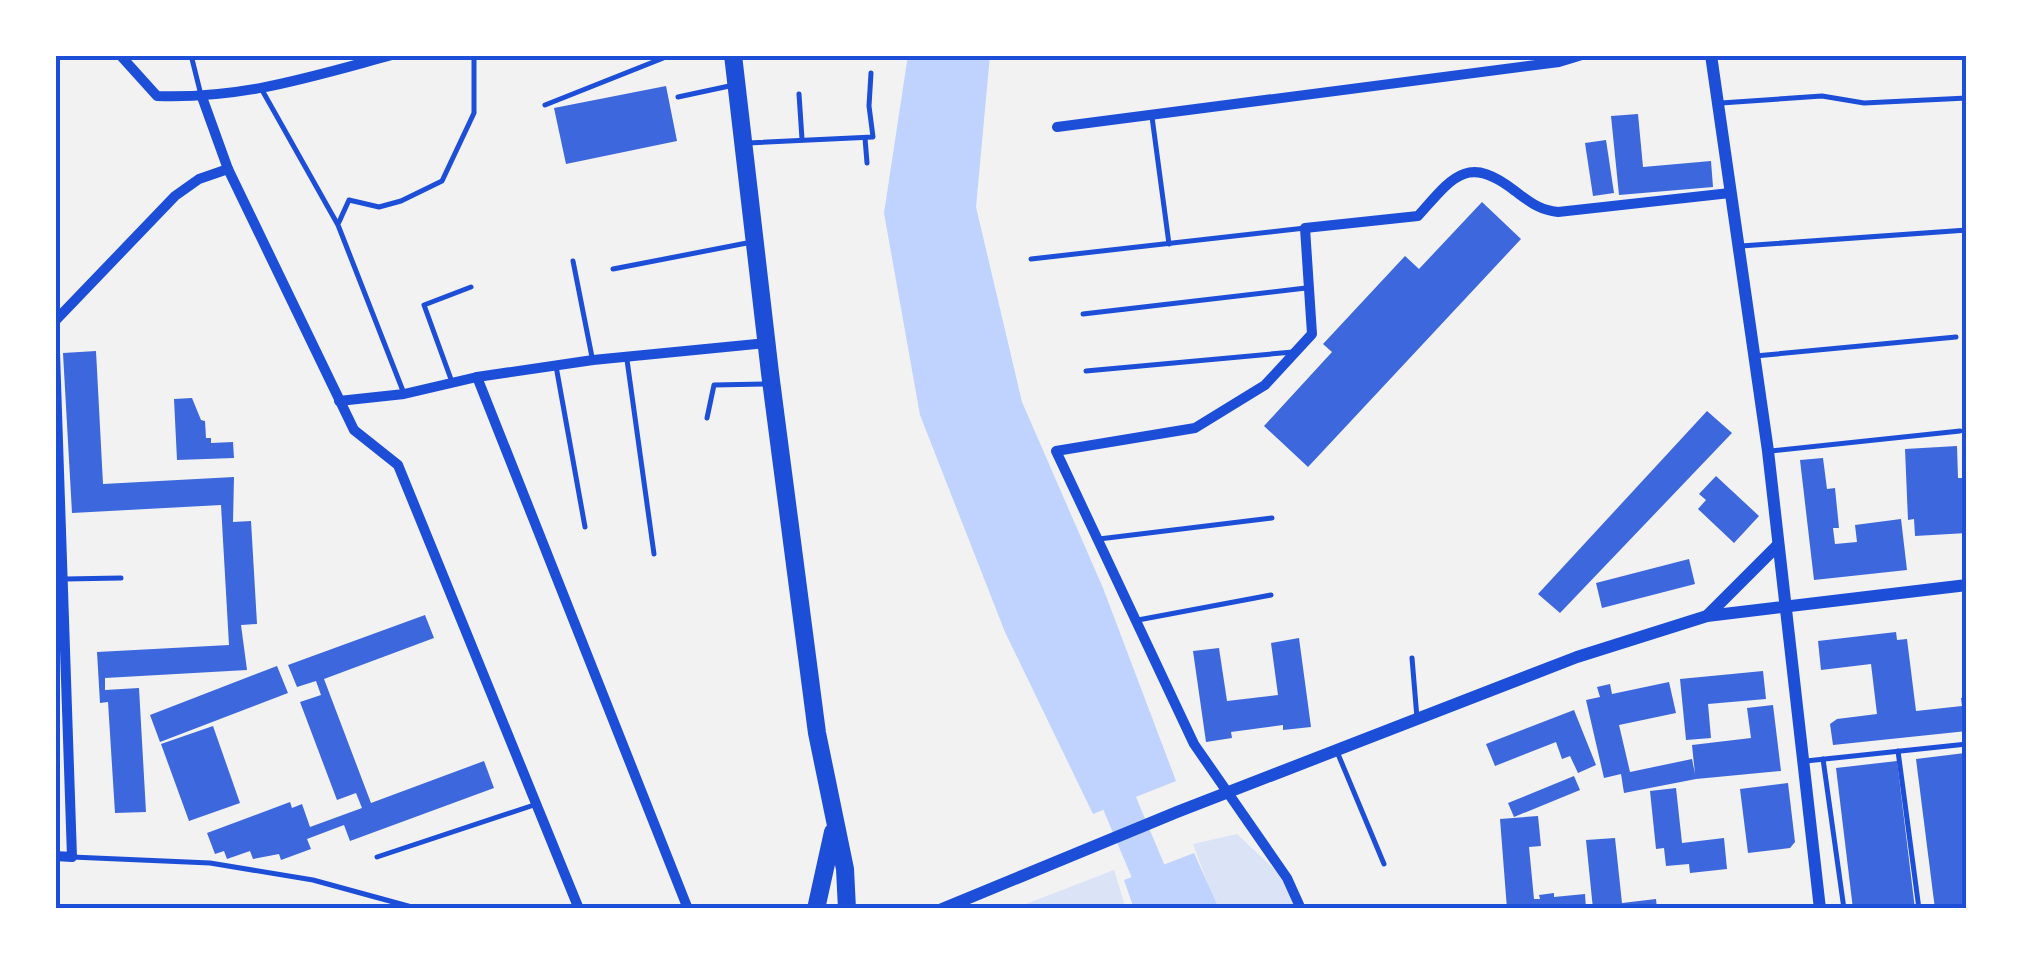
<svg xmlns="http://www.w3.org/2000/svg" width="2022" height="964" font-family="'Exo 2',sans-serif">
	<rect width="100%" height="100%" fill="#f2f2f2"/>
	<g fill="#dbe4f7">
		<polygon points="1237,834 1283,877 1296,909 1217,909 1193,844"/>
		<polygon points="1114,870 1126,909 1013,909"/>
	</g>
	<g fill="#bfd3fe">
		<polygon points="908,55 990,55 976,207 1022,402 1103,588 1176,781 1093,814 1005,632 920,415 884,213"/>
		<polygon points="1194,853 1219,909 1134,909 1124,880"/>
	</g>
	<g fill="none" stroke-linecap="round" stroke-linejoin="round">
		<polyline stroke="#bfd3fe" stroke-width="35" points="1101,759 1164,909"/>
	</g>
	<g fill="#3d67dc">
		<polygon points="666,86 677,141 566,164 554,108"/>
		<polygon points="1638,114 1643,167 1711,161 1713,187 1619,195 1611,116"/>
		<polygon points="1606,140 1614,193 1593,196 1585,143"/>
		<polygon points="1482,202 1521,239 1308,467 1264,426 1332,352 1323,344 1405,256 1419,269"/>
		<polygon points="96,351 103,484 234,477 233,522 251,521 257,624 241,625 247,670 105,678 105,690 139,688 146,812 115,813 108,702 100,703 97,652 229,645 221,505 72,513 63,353"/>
		<polygon points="192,398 201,420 205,421 206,438 211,438 211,443 233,442 234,458 177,460 174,399"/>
		<polygon points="1707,411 1732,433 1560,613 1538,594"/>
		<polygon points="1957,446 1958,478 1967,478 1967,533 1915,536 1914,519 1908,520 1905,449"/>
		<polygon points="1823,458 1827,489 1835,488 1839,528 1833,528 1835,544 1857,542 1855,525 1901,519 1907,570 1814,580 1800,460"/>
		<polygon points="1716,476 1759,516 1734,543 1698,509 1706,500 1699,494"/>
		<polygon points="1689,559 1695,584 1602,608 1596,583"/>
		<polygon points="425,615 434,638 324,679 371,803 484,761 494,788 350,841 344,825 307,839 311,849 281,860 279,854 253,859 250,851 227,859 224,851 215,854 207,833 290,802 292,808 302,804 310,827 362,808 356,793 337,800 300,702 321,695 316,681 297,687 288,665"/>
		<polygon points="1896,632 1897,640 1907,639 1916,711 1962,706 1961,698 1967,697 1967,731 1833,745 1830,724 1837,719 1877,714 1871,664 1821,670 1818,641"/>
		<polygon points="1299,638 1311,727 1283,730 1283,725 1231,732 1232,738 1206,742 1193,651 1219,648 1227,701 1278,695 1271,643"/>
		<polygon points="277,666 288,693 160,742 150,715"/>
		<polygon points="1763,671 1766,699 1708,704 1711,738 1686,740 1680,679"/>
		<polygon points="1669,682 1676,713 1619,725 1630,772 1692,759 1695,774 1692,745 1751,738 1747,708 1773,705 1781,771 1696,779 1624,793 1621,774 1604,778 1586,700 1600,697 1597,687 1610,684 1612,694"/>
		<polygon points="1574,710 1596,765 1578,773 1570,756 1562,759 1556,742 1495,766 1486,744"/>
		<polygon points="213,726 240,803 189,821 161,744"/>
		<polygon points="1965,753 1967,909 1935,909 1916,759"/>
		<polygon points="1897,761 1915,909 1853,909 1836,768"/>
		<polygon points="1574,776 1580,790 1514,817 1508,803"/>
		<polygon points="1788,783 1795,842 1790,848 1748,853 1740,789"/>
		<polygon points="1676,788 1682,843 1724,838 1727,869 1690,873 1689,864 1666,866 1664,848 1656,849 1650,791"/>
		<polygon points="1538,816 1541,846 1529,847 1534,899 1540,899 1539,895 1554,893 1554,897 1585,894 1586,909 1507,909 1500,819"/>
		<polygon points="1615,838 1622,903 1656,899 1657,909 1593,909 1586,840"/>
	</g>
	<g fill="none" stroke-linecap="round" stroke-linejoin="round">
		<g stroke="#1d4ed8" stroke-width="5">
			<polyline points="191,55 201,95"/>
			<polyline points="262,90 338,225 403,391"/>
			<polyline points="799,94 802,139"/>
			<polyline points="678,97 734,85"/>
			<polyline points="1721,103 1822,96 1864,103 1967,98"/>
			<polyline points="545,105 671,55"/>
			<polyline points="1152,117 1169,244"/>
			<polyline points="865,138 867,163"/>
			<polyline points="748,143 873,137 869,106 871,73"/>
			<polyline points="339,222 349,200 379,207 401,201 442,181 474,113 474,55"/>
			<polyline points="1741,246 1967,230"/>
			<polyline points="1031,259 1305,228"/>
			<polyline points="573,261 592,357"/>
			<polyline points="613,269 752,242"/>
			<polyline points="1083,314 1306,288"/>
			<polyline points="1755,356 1956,337"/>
			<polyline points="627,360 654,554"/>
			<polyline points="556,366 585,527"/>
			<polyline points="1086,371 1293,352"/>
			<polyline points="452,382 424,305 471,287"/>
			<polyline points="707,418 714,385 768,384"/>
			<polyline points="1771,451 1960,431"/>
			<polyline points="1099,539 1272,518"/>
			<polyline points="65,579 121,578"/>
			<polyline points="1138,620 1271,595"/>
			<polyline points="1412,658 1417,718"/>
			<polyline points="1898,751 1919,909"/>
			<polyline points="1338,754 1384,864"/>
			<polyline points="1823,759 1844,909"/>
			<polyline points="1806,761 1967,744"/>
			<polyline points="72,857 210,863 313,880 419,909"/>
			<polyline points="377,857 534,805"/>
			<polyline points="244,907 245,909"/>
		</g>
		<g stroke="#1d4ed8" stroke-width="10">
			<path d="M120 55 157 96C243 99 310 77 392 55"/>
			<polyline points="202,97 228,169 354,430 398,465 579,909"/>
			<polyline points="1057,127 1559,62 1582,55"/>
			<polyline points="55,321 175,196 199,179 228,169"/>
			<polyline points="55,353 72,857 55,856"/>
			<polyline points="477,377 688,909"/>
			<polyline points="339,401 404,394 477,377 593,360 767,343"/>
			<path d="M1301 909 1287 878 1194 744 1056 451 1195 428 1265 385 1312 334 1305 228 1418 216C1452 178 1467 153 1515 191 1530 202 1539 210 1558 212L1730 193"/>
		</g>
		<g stroke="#1d4ed8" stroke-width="12">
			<polyline points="1711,55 1768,451 1820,909"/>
			<polyline points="1707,616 1778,545"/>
			<polyline points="942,909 1177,812 1577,657 1707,616 1967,585"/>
		</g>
		<g stroke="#1d4ed8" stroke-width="18">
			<polyline points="733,55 770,373 817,733 845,869 847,909"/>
			<polyline points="816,909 833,832"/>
		</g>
	</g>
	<rect width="2022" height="964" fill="none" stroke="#ffffff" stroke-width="115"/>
	<rect x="58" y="58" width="1906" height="848" fill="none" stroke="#1d4ed8" stroke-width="4"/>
</svg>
